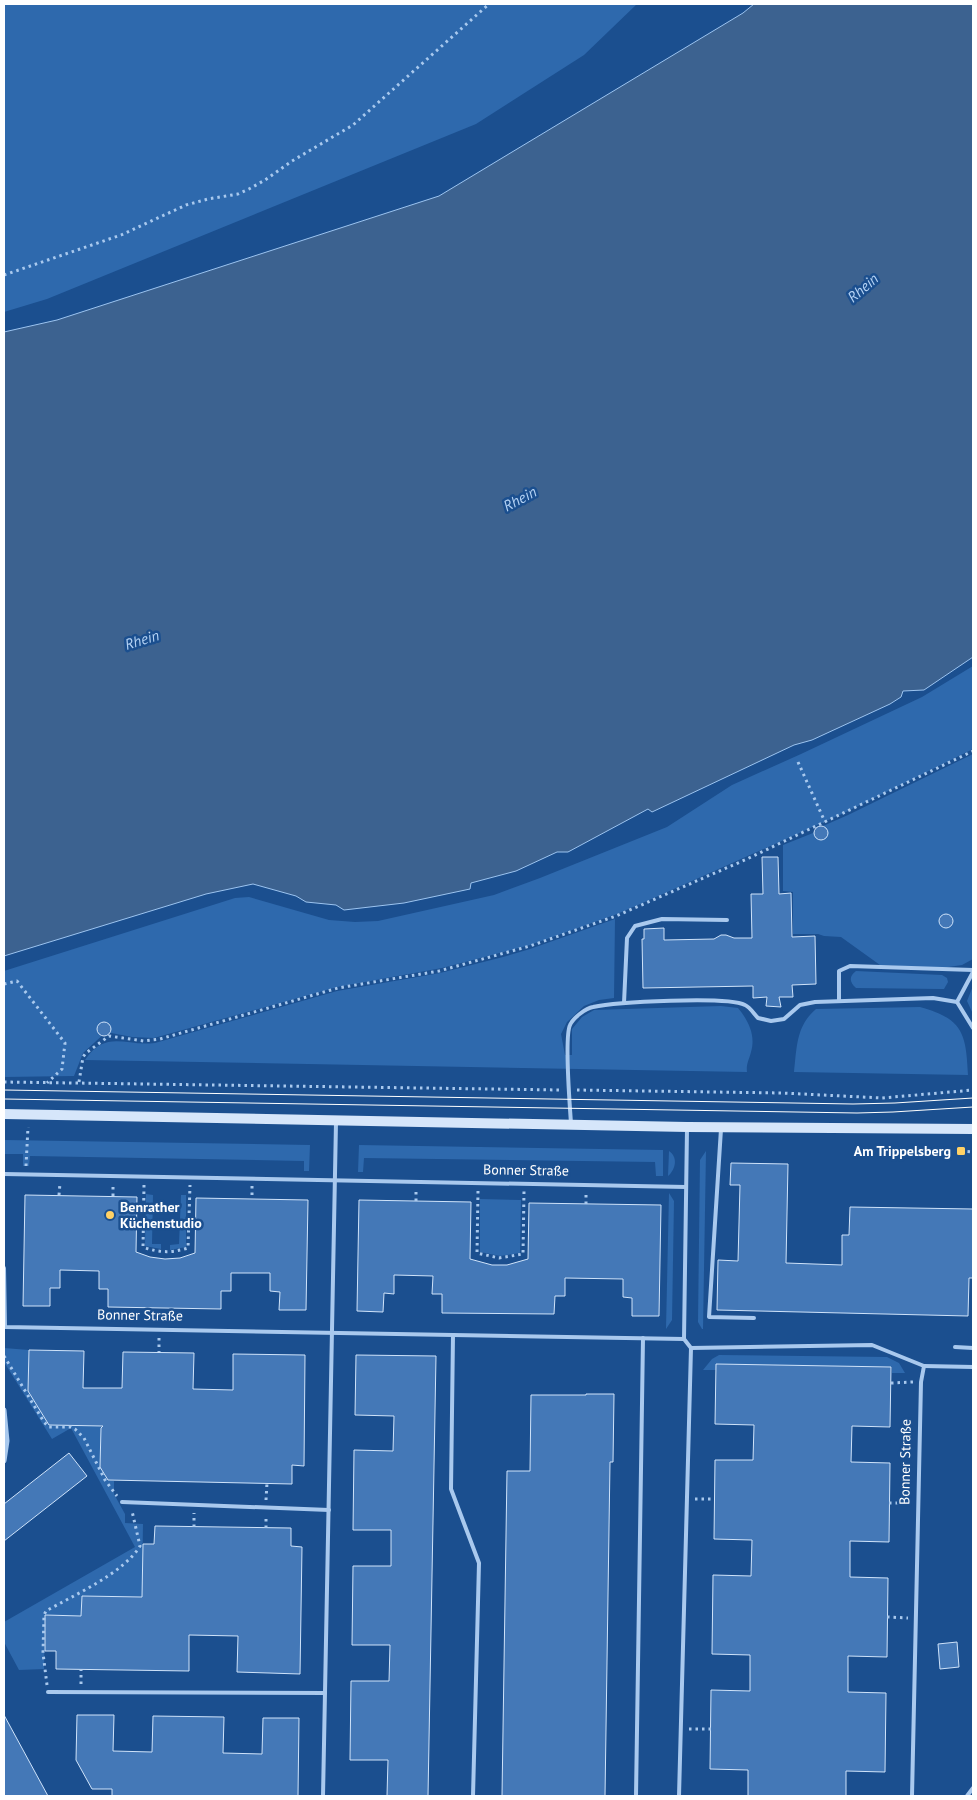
<svg xmlns="http://www.w3.org/2000/svg" width="977" height="1800" font-family="'PT Sans',sans-serif">
	<rect width="100%" height="100%" fill="#1b4f8f"/>
	<g fill="#2e69ad">
		<polygon points="4,4 637,4 584,55 476,124 47,299 4,312"/>
		<polygon points="973,666 973,749 844,813 647,901 617,914 530,945 442,968 337,987 154,1038 132,1037 106,1032 83,1053 74,1076 4,1077 4,971 235,898 249,897 329,920 355,922 378,921 494,895 540,878 667,827 732,785 801,754 922,697"/>
		<polygon points="973,754 973,959 962,965 942,968 880,965 841,937 824,936 818,934 793,934 793,892 783,891 783,845 813,833 817,826 823,826 848,815"/>
		<path d="M615 919 614 998 599 1000 584 1006 567 1022 561 1034 565 1055H572V1029L582 1017 594 1010 721 1006 738 1008C748 1020 756 1035 751 1052 749 1060 746 1064 747 1072L85 1060C106 1029 126 1047 155 1043L337 991 440 973 503 957 530 949Z"/>
		<path d="M856 971 942 975 947 978 948 982 944 989H940L856 988C849 982 849 976 856 971Z"/>
		<polygon points="973,986 973,1014 967,1001"/>
		<path d="M920 1007C963 1019 966 1033 968 1075L794 1072C797 1047 796 1026 816 1009Z"/>
		<polygon points="4,1140 310,1145 309,1171 304,1171 304,1161 30,1156 29,1166 23,1166 23,1154 4,1154"/>
		<polygon points="359,1145 663,1150 663,1176 656,1176 655,1162 364,1158 363,1172 358,1172"/>
		<path d="M669 1151C678 1157 676 1169 668 1176Z"/>
		<polygon points="706,1151 703,1329 702,1329 698,1322 700,1160"/>
		<polygon points="669,1193 674,1201 672,1320 666,1329"/>
		<polygon points="146,1194 153,1195 152,1244 161,1244 161,1249 145,1246"/>
		<polygon points="181,1195 186,1195 186,1247 170,1250 170,1245 179,1244"/>
		<polygon points="480,1199 521,1200 520,1253 500,1256 480,1252"/>
		<polygon points="4,1348 29,1350 28,1391 49,1425 101,1426 100,1467 108,1480 114,1481 114,1494 125,1514 125,1523 143,1524 142,1582 302,1585 301,1599 82,1596 81,1616 45,1615 44,1669 19,1670 4,1642 4,1622 135,1547 71,1428 52,1439 4,1362"/>
		<polygon points="719,1355 887,1357 899,1363 905,1373 892,1373 892,1367 717,1364 716,1370 703,1370 712,1359"/>
	</g>
	<polygon fill="#3c6290" stroke="#9cc4f0" points="754,4 973,4 973,657 924,690 903,691 901,697 890,704 812,740 794,745 652,812 648,809 568,852 557,852 516,871 471,883 470,889 404,903 344,910 336,905 306,902 296,896 253,884 206,894 4,956 4,332 57,320 439,196 743,13"/>
	<g fill="#4478b7" stroke="#cfe3fa">
		<circle cx="821" cy="833" r="7"/>
		<polygon points="762,857 778,857 779,894 791,893 792,937 815,936 816,984 792,985 793,997 779,997 781,1007 766,1006 767,997 753,998 753,986 643,988 642,939 644,939 644,929 664,928 664,940 714,939 721,935 726,935 734,938 752,938 751,894 763,894"/>
		<circle cx="946" cy="921" r="7"/>
		<circle cx="104" cy="1029" r="7"/>
		<polygon points="731,1163 788,1164 786,1263 842,1265 842,1235 849,1235 850,1207 973,1209 973,1278 969,1278 968,1316 717,1310 718,1260 738,1261 740,1185 730,1185"/>
		<polygon points="25,1195 137,1197 136,1252 150,1257 165,1259 180,1258 195,1253 196,1198 308,1200 306,1310 279,1310 280,1292 270,1291 270,1273 231,1273 231,1291 221,1291 221,1309 108,1307 108,1289 99,1289 99,1271 60,1270 60,1288 50,1288 50,1306 23,1306"/>
		<polygon points="359,1200 471,1202 470,1259 492,1265 507,1265 528,1259 529,1203 661,1205 659,1316 632,1316 632,1298 623,1297 623,1279 565,1278 565,1296 555,1296 554,1314 442,1313 442,1294 432,1294 433,1276 394,1275 394,1294 384,1293 383,1312 357,1311"/>
		<polygon points="29,1350 84,1351 83,1388 122,1388 123,1352 194,1353 193,1389 233,1390 233,1354 305,1355 304,1466 292,1465 292,1484 108,1480 100,1467 101,1428 103,1426 49,1425 28,1391"/>
		<polygon points="356,1355 436,1356 428,1796 387,1796 388,1760 350,1760 351,1681 389,1681 390,1645 352,1645 353,1566 391,1566 391,1530 353,1530 354,1450 393,1451 394,1416 355,1415"/>
		<polygon points="716,1364 891,1367 890,1427 852,1426 851,1462 890,1463 889,1542 850,1541 850,1577 888,1578 887,1657 848,1656 848,1692 886,1693 885,1772 846,1771 846,1796 748,1796 748,1770 710,1769 711,1690 750,1691 750,1655 712,1654 713,1575 751,1576 752,1540 714,1539 715,1460 753,1460 754,1425 715,1424"/>
		<polygon points="586,1394 614,1394 613,1462 610,1462 605,1796 502,1796 507,1471 530,1471 531,1395 586,1395"/>
		<polygon points="69,1453 87,1476 4,1541 4,1504"/>
		<polygon points="155,1526 291,1528 291,1546 302,1547 300,1674 237,1672 238,1636 189,1635 189,1671 56,1669 56,1651 45,1651 45,1615 81,1616 82,1596 142,1597 143,1544 154,1544"/>
		<polygon points="957,1642 959,1667 940,1669 938,1644"/>
		<polygon points="4,1715 48,1796 4,1796"/>
		<polygon points="77,1715 114,1715 113,1751 152,1752 153,1716 224,1717 223,1753 262,1754 263,1718 299,1718 298,1796 112,1796 112,1789 92,1789 76,1760"/>
	</g>
	<g fill="none" stroke-linecap="round" stroke-linejoin="round">
		<g stroke="#a9c9ee" stroke-width="3" stroke-dasharray="2.5 4" stroke-linecap="butt">
			<polyline points="4,275 121,235 186,205 208,199 238,194 249,189 265,180 292,161 353,125 489,4"/>
			<polyline points="798,762 825,822"/>
			<polyline points="4,984 17,981 65,1043 62,1069 47,1083"/>
			<polyline points="4,1082 561,1090"/>
			<polyline points="79,1082 83,1057 86,1053 109,1036 144,1041 160,1039 338,988 439,971 530,946 616,916 747,859 973,751"/>
			<polyline points="577,1090 782,1093 882,1098 973,1090"/>
			<polyline points="961,1151 973,1152"/>
			<polyline points="26,1166 28,1127"/>
			<path d="M144 1185 143 1247C159 1253 172 1253 188 1248L190 1185"/>
			<polyline points="252,1186 252,1199"/>
			<polyline points="478,1191 477,1253 499,1258 523,1254 524,1191"/>
			<polyline points="59,1195 60,1183"/>
			<polyline points="113,1196 113,1184"/>
			<polyline points="416,1201 416,1189"/>
			<polyline points="586,1204 586,1193"/>
			<polyline points="159,1338 159,1352"/>
			<polyline points="4,1356 44,1422 49,1427 71,1427 75,1429 84,1438 105,1480 117,1496"/>
			<polyline points="891,1383 913,1382"/>
			<polyline points="695,1499 714,1499"/>
			<polyline points="266,1500 267,1483"/>
			<polyline points="889,1503 910,1503"/>
			<polyline points="194,1527 194,1513"/>
			<polyline points="266,1528 266,1516"/>
			<polyline points="887,1617 908,1618"/>
			<polyline points="81,1684 81,1670"/>
			<path d="M47 1685 43 1653 44 1615 46 1611C74 1595 124 1573 140 1546L132 1511"/>
			<polyline points="689,1729 711,1729"/>
		</g>
		<g stroke="#a9c9ee" stroke-width="4">
			<polyline points="839,1001 839,971 850,966 973,970"/>
			<polyline points="957,1002 973,972"/>
			<polyline points="624,1003 627,938 635,926 662,919 727,920"/>
			<path d="M571 1124C570 1106 564 1038 570 1025 573 1018 586 1008 593 1007 615 1002 727 996 745 1005 750 1007 754 1014 758 1018L771 1021 784 1019 800 1005 815 1002 933 998 957 1002 973 1028"/>
			<polyline points="721,1129 709,1317 754,1318"/>
			<polyline points="4,1174 686,1187"/>
			<polyline points="4,1268 5,1327 684,1339"/>
			<polyline points="453,1335 451,1489 479,1563 473,1796"/>
			<polyline points="955,1347 973,1348"/>
			<polyline points="691,1348 872,1345 924,1366 921,1382 912,1796"/>
			<polyline points="924,1366 973,1367"/>
			<polyline points="122,1502 329,1510"/>
			<polyline points="48,1692 325,1693"/>
			<polyline points="323,1796 336,1122"/>
			<polyline points="636,1796 643,1338"/>
			<polyline points="679,1796 691,1348 684,1339 687,1129"/>
			<polyline points="967,1796 973,1788"/>
		</g>
		<polyline stroke="#a9c9ee" stroke-width="5" points="4,1410 7,1441 4,1461"/>
		<polyline stroke="#d6e6fa" stroke-width="10" points="4,1114 687,1127 973,1129"/>
		<g stroke="#fff" stroke-width="1">
			<polyline points="4,1090 853,1104 895,1103 973,1098"/>
			<polyline points="4,1099 857,1113 893,1112 973,1107"/>
		</g>
	</g>
	<g fill="#ffd166" stroke="#1b4f8f" stroke-width="2">
		<rect x="956" y="1146" width="10" height="10" rx="2.5"/>
		<circle cx="110" cy="1215" r="5"/>
	</g>
	<g text-anchor="middle" stroke-width="5" stroke-linejoin="round" paint-order="stroke">
		<g font-size="14" font-weight="bold" fill="#fff" stroke="#1b4f8f" text-anchor="end">
			<text x="951" y="1156">Am Trippelsberg</text>
			<text x="120" y="1212" text-anchor="start">Benrather<tspan x="120" dy="16">Küchenstudio</tspan></text>
		</g>
		<g font-size="14" fill="#fff" stroke="#1b4f8f">
			<text transform="translate(526 1170) rotate(1)" y="5">Bonner Straße</text>
			<text transform="translate(140 1315) rotate(1)" y="5">Bonner Straße</text>
			<text transform="translate(905 1462) rotate(-89)" y="5">Bonner Straße</text>
		</g>
		<g font-size="15" font-style="italic" fill="#b5d3f5" stroke="#1b4f8f">
			<text transform="translate(863 288) rotate(-41)" y="5">Rhein</text>
			<text transform="translate(520 499) rotate(-28)" y="5">Rhein</text>
			<text transform="translate(142 640) rotate(-17)" y="5">Rhein</text>
		</g>
	</g>
	<rect width="977" height="1800" fill="none" stroke="#ffffff" stroke-width="10"/>
</svg>
